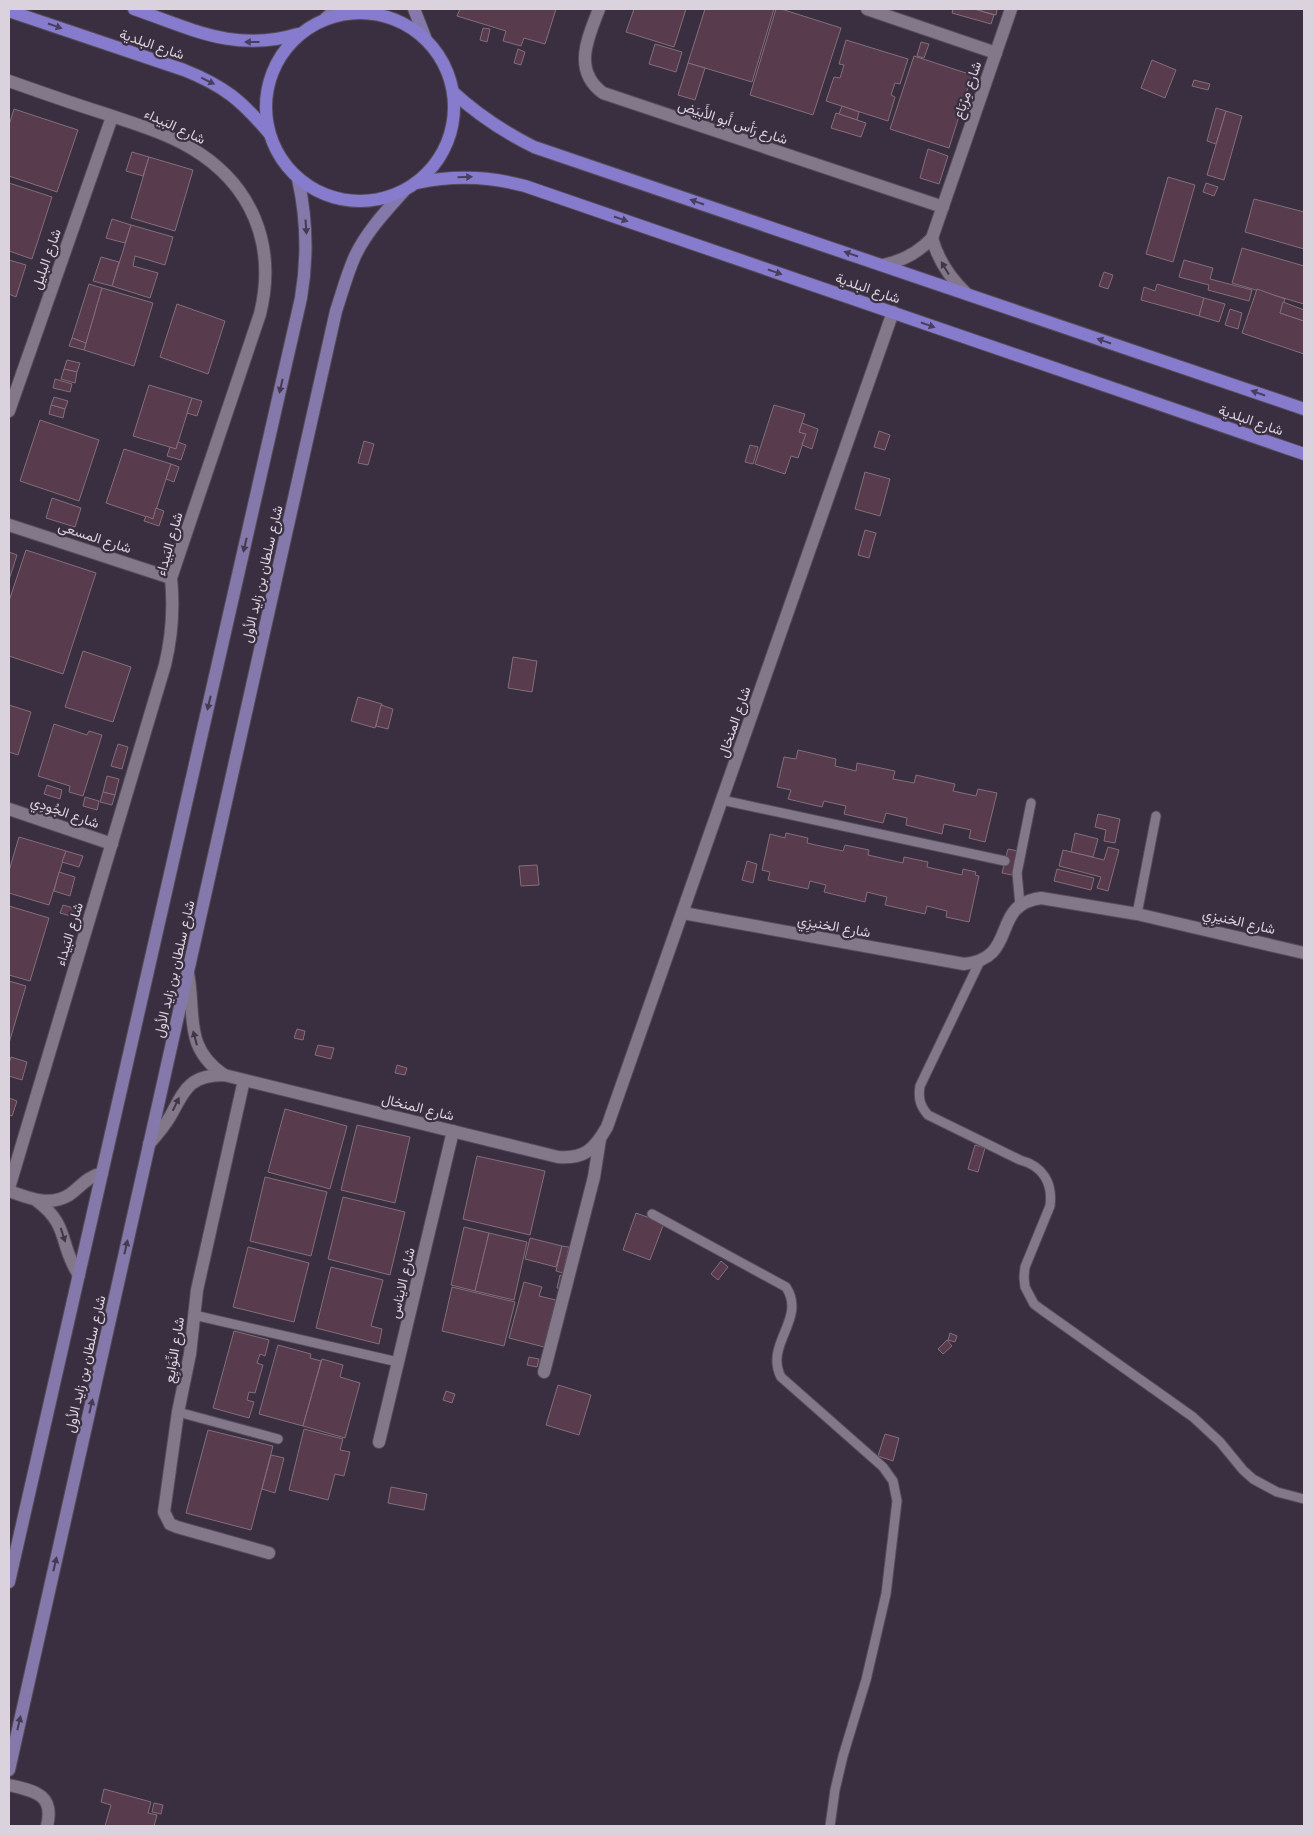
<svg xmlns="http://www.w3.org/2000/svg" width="1313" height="1835" font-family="'Nunito Sans',Vazirmatn,sans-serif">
	<rect width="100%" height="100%" fill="#3a2f40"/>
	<g fill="#583b4d" stroke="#836e7a">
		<polygon points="460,9 556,9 545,44 524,38 521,46 503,41 506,31 457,16"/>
		<polygon points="634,9 686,9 674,47 626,32"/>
		<polygon points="705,9 774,9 752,82 688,63"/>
		<polygon points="776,9 781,9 841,28 813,115 750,95"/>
		<polygon points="953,9 974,9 994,15 991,24 952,13"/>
		<polygon points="981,9 997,9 996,15 981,11"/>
		<polygon points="483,28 490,29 487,42 480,40"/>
		<polygon points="846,40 908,59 900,84 895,83 891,95 895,97 888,121 826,101 834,77 840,78 844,65 839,64"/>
		<polygon points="921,42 929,44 924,58 917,56"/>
		<polygon points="655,44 682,52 676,72 649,64"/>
		<polygon points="518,49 525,52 521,65 514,63"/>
		<polygon points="914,56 972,75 949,148 890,129"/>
		<polygon points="1152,60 1176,70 1165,98 1141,88"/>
		<polygon points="688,63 705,68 695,100 678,95"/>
		<polygon points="1194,80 1210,84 1208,90 1192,86"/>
		<polygon points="842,106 859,112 857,120 839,114"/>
		<polygon points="1216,108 1226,111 1216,144 1207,141"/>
		<polygon points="14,109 78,130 57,192 9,176 9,125"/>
		<polygon points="1226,111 1242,116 1224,180 1207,175"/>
		<polygon points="836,113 866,123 861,137 831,128"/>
		<polygon points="928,149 948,156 939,184 920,178"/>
		<polygon points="132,152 149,157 143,176 126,171"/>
		<polygon points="149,157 193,170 175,231 131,218"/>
		<polygon points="1168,177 1195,185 1173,262 1146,254"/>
		<polygon points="9,183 52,197 32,259 9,251"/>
		<polygon points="1206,183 1218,187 1214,196 1203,192"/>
		<polygon points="1254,199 1304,212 1304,249 1245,232"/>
		<polygon points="112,219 131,225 125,243 106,238"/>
		<polygon points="131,225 173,237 165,265 135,256 133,266 158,273 150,298 112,286"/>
		<polygon points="1242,248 1304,266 1304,304 1232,283"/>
		<polygon points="101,257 119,262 112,286 93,281"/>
		<polygon points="9,260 26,265 16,297 9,294"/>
		<polygon points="1184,260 1213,268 1210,279 1252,290 1249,301 1208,290 1209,285 1179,277"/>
		<polygon points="1104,272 1113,275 1108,289 1099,286"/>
		<polygon points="89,284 102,288 86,343 72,338"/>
		<polygon points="1157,284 1204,298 1199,316 1141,300 1144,287 1155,291"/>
		<polygon points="102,288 153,303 134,366 84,350"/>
		<polygon points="1257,289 1285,299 1280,313 1304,321 1304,354 1242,333"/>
		<polygon points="1204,298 1225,304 1219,322 1199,316"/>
		<polygon points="1283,302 1304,310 1304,321 1280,313"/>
		<polygon points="177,304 225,321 208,374 160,357"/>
		<polygon points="1230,309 1242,313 1238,329 1225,325"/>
		<polygon points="72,338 86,343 84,350 69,346"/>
		<polygon points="67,360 80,363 77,372 64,369"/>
		<polygon points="64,369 77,372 75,383 61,379"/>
		<polygon points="55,379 72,384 70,392 53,388"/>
		<polygon points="149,385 192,398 176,449 133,436"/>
		<polygon points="54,397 68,401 65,409 51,405"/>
		<polygon points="192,398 202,401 197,416 187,413"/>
		<polygon points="51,405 65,409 63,418 49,414"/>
		<polygon points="774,405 805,414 799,432 806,434 798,458 791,456 785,474 755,464"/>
		<polygon points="40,420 99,440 79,501 20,481"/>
		<polygon points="802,423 818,429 812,449 802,445 806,434 799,432"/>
		<polygon points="879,431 890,435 885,450 874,447"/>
		<polygon points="364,441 374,444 368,465 358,463"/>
		<polygon points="178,442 186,445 181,460 167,456 170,447 176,449"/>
		<polygon points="750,445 758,447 753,464 745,462"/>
		<polygon points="124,449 171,464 153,519 106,503"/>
		<polygon points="171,464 179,467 174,482 166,479"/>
		<polygon points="865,472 890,479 880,516 855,509"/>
		<polygon points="52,498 81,508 75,527 46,518"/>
		<polygon points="156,508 164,511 159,526 144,521 146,516 153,519"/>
		<polygon points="865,530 876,533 869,558 858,555"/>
		<polygon points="26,550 96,573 63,674 9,656 9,601"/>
		<polygon points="9,552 17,555 9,580"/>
		<polygon points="83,651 131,667 113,722 65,707"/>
		<polygon points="513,657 537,661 532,692 508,688"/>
		<polygon points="358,697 382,704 375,728 351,721"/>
		<polygon points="9,705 31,712 18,755 9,752"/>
		<polygon points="381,705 393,709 388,729 376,726"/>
		<polygon points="54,724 87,735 89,731 102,735 83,796 69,792 70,786 38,776"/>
		<polygon points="118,744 128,747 122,769 111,766"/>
		<polygon points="798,750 836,759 835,766 856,771 857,763 895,771 893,779 914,783 916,775 955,784 953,791 976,796 978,789 997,793 985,842 969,838 971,830 944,824 942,834 906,825 907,818 886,813 883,823 844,814 846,806 824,801 822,807 788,799 791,790 777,787 784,757 796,759"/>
		<polygon points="107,776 119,779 115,795 103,792"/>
		<polygon points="47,785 62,790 60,799 44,794"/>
		<polygon points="103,792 115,795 112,805 100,802"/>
		<polygon points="85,797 99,801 97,810 83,806"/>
		<polygon points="1098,814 1120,819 1115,843 1104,841 1106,830 1095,827"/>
		<polygon points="786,833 808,838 807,843 843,851 845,845 869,850 868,855 903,863 904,857 928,862 927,867 962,875 963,869 976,872 975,875 979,876 969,922 946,917 947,911 927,906 925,914 885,905 887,897 867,892 865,902 824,892 826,885 810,881 808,889 768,880 770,872 762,870 770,834 785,838"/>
		<polygon points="1075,833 1098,839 1093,857 1071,852"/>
		<polygon points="19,837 66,851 49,905 9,893 9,871"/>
		<polygon points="1108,847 1119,850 1108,891 1097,888 1101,877 1059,866 1063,850 1104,860"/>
		<polygon points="1008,849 1018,851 1012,875 1002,873"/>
		<polygon points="66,851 83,856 79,867 62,862"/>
		<polygon points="747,861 757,864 753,883 742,880"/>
		<polygon points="537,865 539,885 521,886 519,866"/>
		<polygon points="1057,869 1094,878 1091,890 1054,881"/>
		<polygon points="59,872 75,877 70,896 54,891"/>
		<polygon points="63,905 76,909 74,917 60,913"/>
		<polygon points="9,906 49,918 30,981 9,975"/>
		<polygon points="9,981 26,986 9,1043"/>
		<polygon points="297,1029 305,1031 303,1040 294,1038"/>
		<polygon points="318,1045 334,1048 331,1059 315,1055"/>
		<polygon points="11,1057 27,1062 22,1080 9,1076 9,1064"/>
		<polygon points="397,1065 407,1068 405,1075 395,1073"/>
		<polygon points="9,1098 17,1101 12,1116 9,1115"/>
		<polygon points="285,1109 347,1126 330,1189 268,1172"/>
		<polygon points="357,1125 410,1137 395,1203 341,1190"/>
		<polygon points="975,1145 985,1148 978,1172 968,1169"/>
		<polygon points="477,1156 545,1171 530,1235 463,1219"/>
		<polygon points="265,1177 327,1192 311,1256 250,1241"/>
		<polygon points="343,1197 405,1212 390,1275 328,1259"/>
		<polygon points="636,1213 664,1223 650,1260 623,1250"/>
		<polygon points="464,1227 489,1233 475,1291 451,1285"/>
		<polygon points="489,1233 527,1242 514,1300 475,1291"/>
		<polygon points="530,1238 562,1246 556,1267 525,1259"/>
		<polygon points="562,1246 569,1247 563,1273 556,1271"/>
		<polygon points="248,1247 309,1263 294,1322 233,1307"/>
		<polygon points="721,1261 728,1267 718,1280 711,1274"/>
		<polygon points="331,1267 383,1280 371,1326 382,1329 379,1344 316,1328"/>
		<polygon points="560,1275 565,1277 562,1289 557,1288"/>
		<polygon points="524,1282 542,1287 539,1296 556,1300 544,1347 509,1338"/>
		<polygon points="452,1287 515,1302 504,1346 442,1331"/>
		<polygon points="234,1331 269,1340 265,1356 260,1354 257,1363 263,1365 255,1393 249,1392 247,1400 254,1402 249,1418 213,1408"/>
		<polygon points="950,1333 957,1336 955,1342 948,1340"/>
		<polygon points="947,1340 952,1346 943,1354 938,1349"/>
		<polygon points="278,1345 311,1354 310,1358 321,1361 303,1426 259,1414"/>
		<polygon points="529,1357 539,1359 537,1367 527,1365"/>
		<polygon points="322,1359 343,1365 340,1377 360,1383 345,1438 303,1426"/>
		<polygon points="558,1385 591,1395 579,1435 546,1425"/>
		<polygon points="446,1391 455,1394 452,1403 443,1400"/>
		<polygon points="304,1429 343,1439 340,1450 350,1452 344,1476 335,1474 328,1500 289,1490"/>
		<polygon points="208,1430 273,1446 251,1530 186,1513"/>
		<polygon points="885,1434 899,1438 893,1461 878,1456"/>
		<polygon points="271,1455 284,1458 275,1493 262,1489"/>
		<polygon points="391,1487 427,1494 424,1510 388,1503"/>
		<polygon points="104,1789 151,1802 148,1813 157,1815 154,1826 105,1826 111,1805 101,1802"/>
		<polygon points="154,1803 163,1805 161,1814 152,1812"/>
	</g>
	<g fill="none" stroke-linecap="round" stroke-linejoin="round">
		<g stroke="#554c5a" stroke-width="11">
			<g id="lane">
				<polyline points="722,800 1005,861"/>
				<polyline points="1020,905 1017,873 1031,803"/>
				<polyline points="1137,914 1156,816"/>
				<path d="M980 961 920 1086C918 1098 920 1106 928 1115L1020 1160C1043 1166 1053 1183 1050 1206L1025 1267 1024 1277 1025 1287 1034 1304 1042 1310 1193 1417 1220 1442 1243 1470 1253 1479 1277 1492 1304 1499"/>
				<path d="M652 1214 786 1287C807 1319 764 1344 781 1377L883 1467 893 1481 897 1501 886 1594 866 1680 843 1756 835 1790 830 1826"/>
				<polyline points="194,1315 398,1362"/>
				<polyline points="178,1412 278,1439"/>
			</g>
		</g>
		<g stroke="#554c5a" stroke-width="14">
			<g id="street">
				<path d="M599 9C588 38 572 70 603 93L943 207"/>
				<polyline points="867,9 996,53"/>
				<path d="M9 81C40 92 71 103 103 113 132 123 164 132 191 148 252 184 277 245 260 314L171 578C174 608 172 636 165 665L9 1188"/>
				<path d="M932 238C938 260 949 277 966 293"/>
				<path d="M883 265C903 261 918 253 932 238L1011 9"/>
				<polyline points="9,411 112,117"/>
				<polyline points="9,525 171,578"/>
				<polyline points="9,809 112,844"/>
				<path d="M683 913 964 964C1020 958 989 905 1041 898L1137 914 1304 953"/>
				<path d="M188 973C196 1015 183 1047 224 1075"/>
				<polyline points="244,1080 197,1290 190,1354 178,1412 164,1512 170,1524 177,1527 269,1553"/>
				<path d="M149 1144C157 1135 165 1126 171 1115 185 1089 190 1075 224 1075L558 1157C584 1159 594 1150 607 1127L893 312"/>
				<path d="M9 1191C29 1198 49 1207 69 1195 82 1186 85 1178 102 1173"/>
				<path d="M37 1201C70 1225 59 1246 79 1275"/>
				<polyline points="544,1372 594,1177 600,1139"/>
				<polyline points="379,1442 453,1131"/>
				<path d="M9 1785C34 1791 55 1794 47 1826"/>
			</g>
		</g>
		<g stroke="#554c5a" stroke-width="14">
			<g id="secondary">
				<polyline points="414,9 425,37"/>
				<polyline points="326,18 337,9"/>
				<path d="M9 1582 301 298C308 257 307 219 298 179"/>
				<path d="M9 1770 336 311C342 293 347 274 355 256 367 231 386 211 404 191"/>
			</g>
		</g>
		<g stroke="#554c5a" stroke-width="14">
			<g id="primary">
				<path d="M134 9C192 29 235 53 298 34"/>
				<path d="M9 11 184 70C224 86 241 100 269 133"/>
				<circle cx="360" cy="107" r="94"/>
				<path d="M453 92C478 115 504 132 534 147L1304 409"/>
				<path d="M417 183C454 175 488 176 525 186L1304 454"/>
			</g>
		</g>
		<use href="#lane" stroke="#83778a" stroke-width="9"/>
		<use href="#street" stroke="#83778a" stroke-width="12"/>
		<use href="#secondary" stroke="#8579ac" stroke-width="12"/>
		<use href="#primary" stroke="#877bcd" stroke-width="12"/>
	</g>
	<defs><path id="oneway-solid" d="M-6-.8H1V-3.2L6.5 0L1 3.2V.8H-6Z" transform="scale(1.25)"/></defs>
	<g fill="#493e5c">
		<use href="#oneway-solid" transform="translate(55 26) rotate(19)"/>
		<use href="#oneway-solid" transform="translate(252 42) rotate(-180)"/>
		<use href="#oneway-solid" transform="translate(208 81) rotate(26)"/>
		<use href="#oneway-solid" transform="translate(465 177) rotate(-1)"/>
		<use href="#oneway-solid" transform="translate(697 202) rotate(-161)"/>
		<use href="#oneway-solid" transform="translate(621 219) rotate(19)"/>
		<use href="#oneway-solid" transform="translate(851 254) rotate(-161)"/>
		<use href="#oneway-solid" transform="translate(775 272) rotate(19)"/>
		<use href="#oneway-solid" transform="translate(928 325) rotate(19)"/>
		<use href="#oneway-solid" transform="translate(1104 341) rotate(-161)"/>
		<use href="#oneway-solid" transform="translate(1258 393) rotate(-161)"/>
	</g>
	<g fill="#453a50">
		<use href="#oneway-solid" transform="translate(306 227) rotate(86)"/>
		<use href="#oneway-solid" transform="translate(281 386) rotate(103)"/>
		<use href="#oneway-solid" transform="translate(245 545) rotate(103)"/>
		<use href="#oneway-solid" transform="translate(209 703) rotate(103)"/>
		<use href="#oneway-solid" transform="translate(126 1247) rotate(-77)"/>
		<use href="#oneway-solid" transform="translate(91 1406) rotate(-77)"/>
		<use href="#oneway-solid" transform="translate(55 1564) rotate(-77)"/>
		<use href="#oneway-solid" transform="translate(19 1723) rotate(-77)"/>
	</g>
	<g fill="#413647">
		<use href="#oneway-solid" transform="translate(945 268) rotate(-121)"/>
		<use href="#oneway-solid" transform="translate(195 1038) rotate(-105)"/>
		<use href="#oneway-solid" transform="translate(176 1104) rotate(-64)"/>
		<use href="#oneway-solid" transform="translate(63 1235) rotate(72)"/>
	</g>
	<g text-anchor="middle" stroke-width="4.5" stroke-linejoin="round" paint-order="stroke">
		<g font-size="14" fill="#dad3de" stroke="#3a2f40">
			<text transform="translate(152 44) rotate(19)" y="5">شارع البلدية</text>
			<text transform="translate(967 90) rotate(-71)" y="5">شارع مِرْبَاع</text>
			<text transform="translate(733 122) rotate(18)" y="5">شارع رَأس أَبو الأَبيَض</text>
			<text transform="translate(175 126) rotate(25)" y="5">شارع البَيداء</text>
			<text transform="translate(46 259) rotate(-71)" y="5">شارع البليل</text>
			<text transform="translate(868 288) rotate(19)" y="5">شارع البلدية</text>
			<text transform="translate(1251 420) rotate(19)" y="5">شارع البلدية</text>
			<text transform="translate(95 537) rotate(18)" y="5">شارع المسعى</text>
			<text transform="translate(169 544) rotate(-74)" y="5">شارع البَيداء</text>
			<text transform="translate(262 574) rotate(-77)" y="5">شارع سلطان بن زايد الأول</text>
			<text transform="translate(734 722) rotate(-71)" y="5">شارع المنخال</text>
			<text transform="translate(65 812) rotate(19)" y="5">شارع الجُودِي</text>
			<text transform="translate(1239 921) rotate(13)" y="5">شارع الخنيزِي</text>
			<text transform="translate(834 926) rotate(10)" y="5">شارع الخنيزِي</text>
			<text transform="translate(69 934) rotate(-73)" y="5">شارع البَيداء</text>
			<text transform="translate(174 969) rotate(-77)" y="5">شارع سلطان بن زايد الأول</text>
			<text transform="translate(418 1107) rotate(14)" y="5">شارع المنخال</text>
			<text transform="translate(402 1283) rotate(-77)" y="5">شارع الايناس</text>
			<text transform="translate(174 1350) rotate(-81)" y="5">شارع النِّوَايِع</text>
			<text transform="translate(85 1364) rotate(-77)" y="5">شارع سلطان بن زايد الأول</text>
		</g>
	</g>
	<rect width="1313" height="1835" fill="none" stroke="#dad3de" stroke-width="20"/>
</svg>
